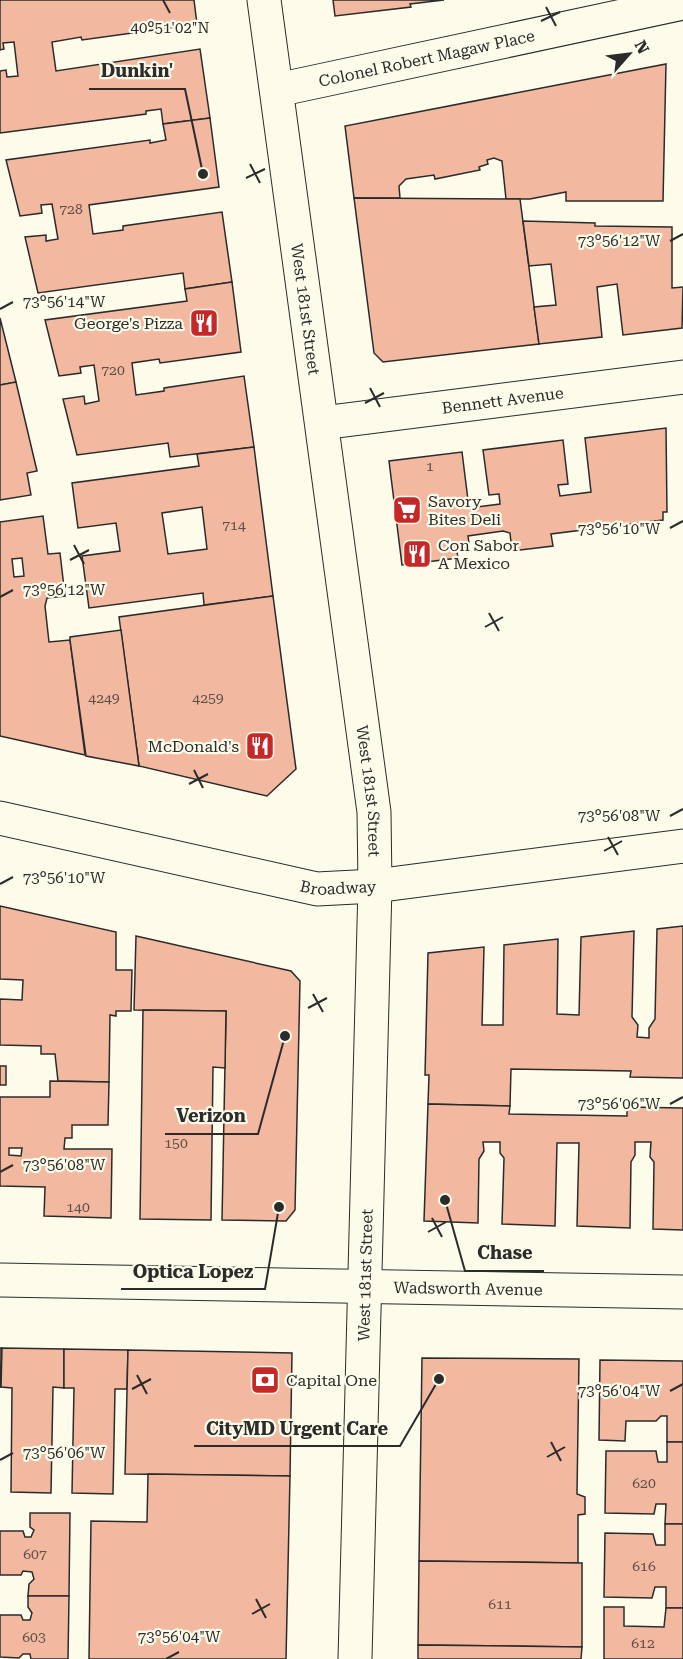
<svg xmlns="http://www.w3.org/2000/svg" width="683" height="1659" font-family="'Roboto Serif',serif">
	<rect width="100%" height="100%" fill="#fdfbea"/>
	<g fill="#f2b8a0" stroke="#2b2b2b" stroke-width="1.5" fill-rule="evenodd">
		<polygon points="0,0 194,0 197,24 82,40 81,37 52,42 56,71 200,49 210,118 163,124 161,109 146,111 146,114 0,133 0,71 6,70 7,77 18,76 14,42 3,43 4,49 0,50"/>
		<polygon points="333,0 444,0 410,4 411,7 335,16"/>
		<polygon points="666,64 663,201 566,201 566,192 530,199 506,199 502,161 494,158 487,160 488,164 479,167 480,170 435,179 434,175 406,179 399,186 400,198 354,198 345,126"/>
		<polygon points="210,118 219,187 89,205 93,234 123,230 123,226 222,212 232,282 185,289 183,273 38,293 25,237 46,235 46,241 58,239 52,204 41,205 42,213 20,216 6,160 150,140 150,143 166,140 163,124"/>
		<polygon points="354,198 520,199 539,344 383,362 374,353"/>
		<polygon points="523,221 595,223 595,226 672,227 672,288 683,287 682,328 623,335 617,284 597,287 602,337 539,344 534,307 556,305 551,264 529,266"/>
		<polygon points="232,282 241,352 160,363 159,359 132,363 136,395 164,391 164,388 244,376 254,447 170,457 168,443 77,455 63,399 84,396 85,404 99,401 94,365 80,367 81,373 59,376 45,320 187,301 185,289"/>
		<polygon points="0,318 16,382 0,385"/>
		<polygon points="16,382 37,471 27,473 31,495 0,500 0,385"/>
		<polygon points="666,428 667,512 663,512 663,520 551,534 553,546 512,551 510,533 503,531 468,536 469,543 456,545 458,558 402,565 389,461 462,452 469,508 500,504 499,494 489,495 483,450 563,440 568,484 558,485 560,496 591,492 585,438"/>
		<path d="M254 447 273 596 204 605 203 593 89 608 82 556 120 551 116 523 78 528 72 483 199 466 197 454ZM202 507 207 549 168 554 162 513Z"/>
		<path d="M43 516 48 554 60 553 65 596 47 598 45 606 49 642 70 640 85 755 0 736V522ZM22 558 24 576 14 577 12 559Z"/>
		<polygon points="273,596 296,769 267,796 139,766 119,617"/>
		<polygon points="121,630 139,766 86,756 70,640 70,637"/>
		<polygon points="0,906 116,932 116,970 132,970 131,1011 116,1011 116,1016 110,1015 109,1082 58,1081 55,1054 41,1054 41,1046 0,1045 0,999 22,1000 23,980 0,979"/>
		<polygon points="683,926 683,1078 630,1077 631,1071 511,1069 510,1106 428,1104 429,1075 425,1075 428,953 484,947 482,1025 503,1025 504,945 558,939 557,1014 579,1015 581,937 634,931 632,1017 638,1025 637,1037 649,1038 649,1028 655,1019 657,929"/>
		<polygon points="136,936 291,971 300,981 295,1210 286,1221 222,1220 226,1011 134,1010"/>
		<polygon points="143,1010 226,1011 225,1068 213,1067 211,1220 140,1219"/>
		<rect x="0" y="1066" width="6" height="19"/>
		<path d="M50 1081 109 1082 108 1125H72V1138H65L64 1149H112L111 1218 44 1216 45 1187 0 1186V1097H50ZM9 1148H22L21 1156 9 1155Z"/>
		<polygon points="428,1104 510,1106 509,1114 627,1116 627,1107 683,1108 683,1230 653,1229 654,1162 650,1157 651,1142 635,1142 635,1155 631,1162 630,1228 577,1226 579,1143 557,1143 555,1226 502,1224 504,1158 500,1153 500,1142 483,1142 484,1151 479,1159 478,1223 424,1221"/>
		<polygon points="0,1348 2,1348 1,1387 0,1387"/>
		<polygon points="2,1348 64,1349 64,1388 53,1387 51,1493 11,1492 12,1388 1,1387"/>
		<polygon points="64,1349 128,1350 127,1389 115,1389 113,1494 72,1493 74,1388 64,1388"/>
		<polygon points="128,1350 292,1353 290,1476 125,1474"/>
		<polygon points="422,1358 579,1359 577,1494 585,1497 585,1514 578,1515 578,1563 419,1561"/>
		<polygon points="600,1360 683,1361 683,1442 667,1442 667,1416 661,1416 656,1421 626,1421 625,1441 599,1440"/>
		<polygon points="667,1442 683,1442 683,1524 665,1524 666,1504 656,1504 654,1514 605,1513 606,1451 656,1451 658,1462 667,1462"/>
		<polygon points="148,1474 290,1476 286,1659 89,1659 91,1521 147,1522"/>
		<polygon points="30,1513 70,1513 69,1596 28,1596 29,1584 34,1579 32,1572 23,1571 21,1575 0,1575 0,1531 23,1531 25,1537 31,1537 34,1530 30,1527"/>
		<polygon points="665,1524 683,1524 683,1608 666,1608 666,1587 655,1587 652,1598 604,1597 605,1533 653,1534 656,1545 665,1545"/>
		<polygon points="419,1561 582,1563 582,1647 418,1645"/>
		<polygon points="28,1596 69,1596 68,1659 31,1659 30,1654 23,1654 19,1658 0,1657 0,1615 21,1615 23,1620 30,1620 32,1613 28,1607"/>
		<polygon points="604,1607 624,1607 624,1626 664,1627 666,1608 683,1608 683,1659 604,1659"/>
		<polygon points="418,1645 582,1647 581,1659 418,1659"/>
	</g>
	<g fill="none" stroke-linecap="round" stroke-linejoin="round">
		<g stroke="#2b2b2b" stroke-width="35">
			<g id="minor">
				<path id="s1" d="M277 90 683 3"/>
				<path id="s2" d="M322 423 683 377"/>
			</g>
		</g>
		<g stroke="#2b2b2b" stroke-width="35">
			<g id="tertiary">
				<path id="s3" d="M0 1280 683 1292"/>
				<path id="s4" d="M355 1659 375 886"/>
			</g>
		</g>
		<g stroke="#2b2b2b" stroke-width="35">
			<g id="secondary">
				<path id="s5" d="M264 0 374 812 375 886"/>
			</g>
		</g>
		<g stroke="#2b2b2b" stroke-width="35">
			<g id="primary">
				<path id="s6" d="M0 818 317 889 375 886 683 846"/>
			</g>
		</g>
		<use href="#minor" stroke="#fdfbea" stroke-width="33"/>
		<use href="#tertiary" stroke="#fdfbea" stroke-width="33"/>
		<use href="#secondary" stroke="#fdfbea" stroke-width="33"/>
		<use href="#primary" stroke="#fdfbea" stroke-width="33"/>
	</g>
	<path fill="none" stroke="#2b2b2b" stroke-width="2" d="M163 0 170 13M546 7 556 26M541 21 560 12M250 164 260 183M246 178 265 169M670 241 683 234M0 309 13 302M370 388 380 407M365 403 384 393M670 528 683 521M74 545 84 564M70 560 89 550M0 597 13 590M489 613 499 631M485 627 503 617M194 770 203 788M189 784 208 774M670 816 683 809M608 837 618 855M604 851 622 841M0 884 13 877M313 994 323 1012M308 1008 327 998M670 1104 683 1097M0 1172 13 1165M432 1218 442 1237M428 1232 446 1222M137 1375 147 1394M132 1389 151 1379M670 1391 683 1384M551 1442 561 1461M547 1457 565 1447M0 1460 13 1453M256 1599 266 1618M252 1614 270 1604M166 1659 179 1652"/>
	<defs>
		<g id="restaurant-square" transform="scale(1.5)"><rect x="-9" y="-9" width="18" height="18" rx="4" fill="#c62828" stroke="#fdfbea"/><path d="M-5-6h1v4h1v-4h1v4h1v-4h1v5L-1.5 .5V6h-2V.5L-5-1ZM5-6V6H3V1.5H1.5Q1.5-4 5-6Z" fill="#fff"/></g>
		<g id="supermarket-square" transform="scale(1.5)"><rect x="-9" y="-9" width="18" height="18" rx="4" fill="#c62828" stroke="#fdfbea"/><path d="M-6-5.5h2.5l.6 2H6L4.5 2H-2.5L-4.4-4H-6ZM-1.5 3.2a1.3 1.3 0 1 0 .1 0ZM3 3.2a1.3 1.3 0 1 0 .1 0Z" fill="#fff"/></g>
		<g id="bank-square" transform="scale(1.5)"><rect x="-9" y="-9" width="18" height="18" rx="4" fill="#c62828" stroke="#fdfbea"/><path d="M-6-4H6V4H-6ZM0-2.3a2.3 2.3 0 1 0 0 4.6a2.3 2.3 0 1 0 0-4.6Z" fill="#fff"/></g>
	</defs>
	<g fill-rule="evenodd">
		<use href="#restaurant-square" x="204" y="323"/>
		<use href="#supermarket-square" x="407" y="510"/>
		<use href="#restaurant-square" x="417" y="554"/>
		<use href="#restaurant-square" x="260" y="746"/>
		<use href="#bank-square" x="265" y="1380"/>
	</g>
	<g text-anchor="middle" stroke-width="4.5" stroke-linejoin="round" paint-order="stroke">
		<g font-size="14" fill="#5d4e48">
			<text x="71" y="214">728</text>
			<text x="113" y="375">720</text>
			<text x="430" y="471">1</text>
			<text x="234" y="530">714</text>
			<text x="104" y="703">4249</text>
			<text x="208" y="703">4259</text>
			<text x="176" y="1148">150</text>
			<text x="78" y="1212">140</text>
			<text x="644" y="1488">620</text>
			<text x="35" y="1559">607</text>
			<text x="644" y="1571">616</text>
			<text x="500" y="1609">611</text>
			<text x="34" y="1642">603</text>
			<text x="643" y="1648">612</text>
		</g>
		<g font-size="16" fill="#2b2b2b" stroke="#fdfbea">
			<text dy="6" stroke="none"><textPath href="#s1" startOffset="153">Colonel Robert Magaw Place</textPath></text>
			<text dy="6" stroke="none"><textPath href="#s5" startOffset="312">West 181st Street</textPath></text>
			<text dy="6" stroke="none"><textPath href="#s2" startOffset="182">Bennett Avenue</textPath></text>
			<text dy="6" stroke="none"><textPath href="#s5" startOffset="798">West 181st Street</textPath></text>
			<text dy="6" stroke="none"><textPath href="#s6" startOffset="346">Broadway</textPath></text>
			<text dy="6" stroke="none"><textPath href="#s4" startOffset="384">West 181st Street</textPath></text>
			<text dy="6" stroke="none"><textPath href="#s3" startOffset="468">Wadsworth Avenue</textPath></text>
		</g>
		<g font-size="16" fill="#2b2b2b" stroke="#fdfbea" text-anchor="start">
			<text x="183" y="329" text-anchor="end">George's Pizza</text>
			<text x="428" y="507">Savory<tspan x="428" dy="18">Bites Deli</tspan></text>
			<text x="438" y="551">Con Sabor<tspan x="438" dy="18">A Mexico</tspan></text>
			<text x="239" y="752" text-anchor="end">McDonald's</text>
			<text x="286" y="1386">Capital One</text>
		</g>
	</g>
	<g font-size="15" text-anchor="middle" fill="#2b2b2b" stroke="#fdfbea" stroke-width="4.5" stroke-linejoin="round" paint-order="stroke">
		<text x="170" y="33">40°51'02"N</text>
		<text x="619" y="246">73°56'12"W</text>
		<text x="64" y="307">73°56'14"W</text>
		<text x="619" y="534">73°56'10"W</text>
		<text x="64" y="595">73°56'12"W</text>
		<text x="619" y="821">73°56'08"W</text>
		<text x="64" y="883">73°56'10"W</text>
		<text x="619" y="1109">73°56'06"W</text>
		<text x="64" y="1170">73°56'08"W</text>
		<text x="619" y="1396">73°56'04"W</text>
		<text x="64" y="1458">73°56'06"W</text>
		<text x="179" y="1642">73°56'04"W</text>
	</g>
	<path fill="none" stroke="#2b2b2b" stroke-width="2" d="M203 174L185 89H89M285 1036L258 1134H165M445 1200L465 1271H544M279 1207L265 1289H121M439 1379L400 1446H194"/>
	<g fill="#2b2b2b" stroke="#fdfbea" stroke-width="2">
		<circle cx="203" cy="174" r="6"/>
		<circle cx="285" cy="1036" r="6"/>
		<circle cx="445" cy="1200" r="6"/>
		<circle cx="279" cy="1207" r="6"/>
		<circle cx="439" cy="1379" r="6"/>
	</g>
	<g font-size="18" text-anchor="middle" font-weight="bold" fill="#2b2b2b" stroke="#fdfbea" stroke-width="4.5" stroke-linejoin="round" paint-order="stroke">
		<text x="137" y="77">Dunkin'</text>
		<text x="211" y="1122">Verizon</text>
		<text x="505" y="1259">Chase</text>
		<text x="193" y="1278">Optica Lopez</text>
		<text x="297" y="1435">CityMD Urgent Care</text>
	</g>
	<g transform="translate(629 54) rotate(62)" stroke="#fdfbea" stroke-width="4.5" paint-order="stroke">
	<path d="M0-4.5L10 22L0 15L-10 22Z" fill="#2b2b2b"/>
	<text y="-9" font-size="16" font-weight="bold" text-anchor="middle" fill="#2b2b2b">N</text>
	</g>
</svg>
